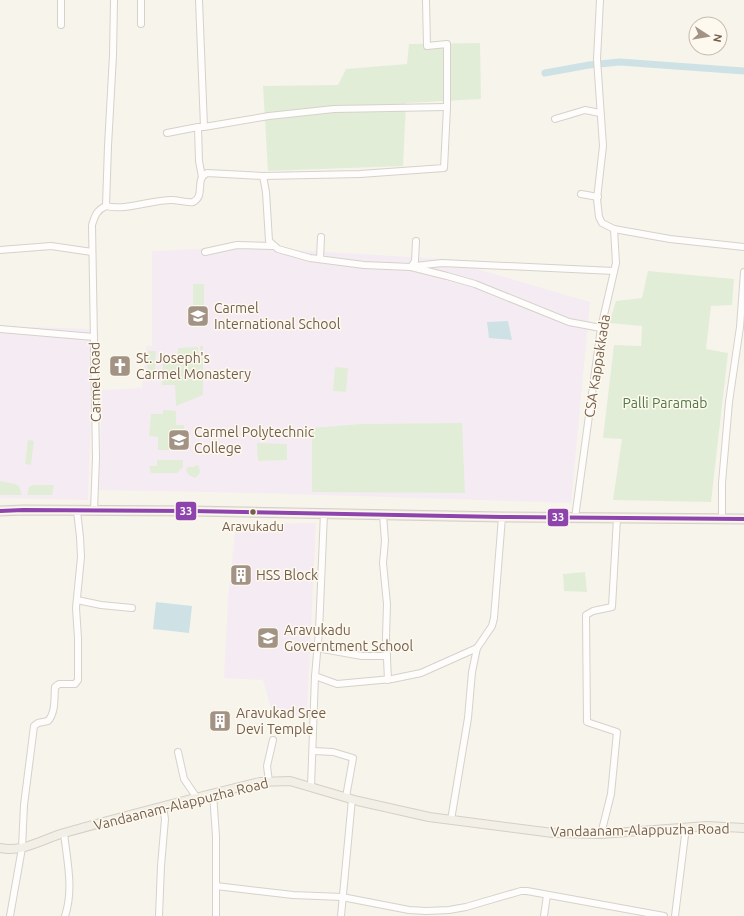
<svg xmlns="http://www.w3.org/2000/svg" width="744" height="916" font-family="Ubuntu,sans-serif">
	<rect width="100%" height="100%" fill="#f7f4ec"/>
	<g fill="#f5ecf3">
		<polygon points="246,247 443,259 590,302 571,503 257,493 99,490 102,390 142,388 146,346 152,346 152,251"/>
		<polygon points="0,326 94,329 88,500 0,498"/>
		<polygon points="316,523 307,714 284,718 271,708 263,680 224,678 228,598 236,524"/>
	</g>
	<g fill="#e2edd8">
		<polygon points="480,43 481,99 406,103 403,166 268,171 263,86 338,85 346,69 407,64 409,44"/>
		<polygon points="648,271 734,279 732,305 711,306 706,349 728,353 711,502 613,500 622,439 603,438 614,345 641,346 642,326 609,323 616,301 642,298"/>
		<polygon points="193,284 204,284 204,316 193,315"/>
		<polygon points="200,346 203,346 203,395 176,406 175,385 162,385 163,362 200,360"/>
		<polygon points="198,347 199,359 178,360 178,348"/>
		<polygon points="148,351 156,351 155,371 147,371"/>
		<polygon points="335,367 348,368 346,392 333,391"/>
		<polygon points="163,410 176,411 176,425 184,425 183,450 158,450 158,437 149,436 151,414 163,414"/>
		<polygon points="462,423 465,493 312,492 312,428 361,424"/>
		<polygon points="28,440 34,441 31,465 25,464"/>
		<polygon points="257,443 287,444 287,460 258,461"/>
		<polygon points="157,460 183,460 183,467 177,473 151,473 149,466 157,466"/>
		<polygon points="195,465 199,466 200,473 195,478 189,475 186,471 187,467 194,467"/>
		<polygon points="0,481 15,484 19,486 22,495 0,495"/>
		<polygon points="33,485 54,485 52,495 27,495 29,487"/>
		<polygon points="585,572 587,592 564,591 563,574"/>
	</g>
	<g fill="#cee2e6">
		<polygon points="508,321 512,340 489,338 487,322"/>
		<polygon points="156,602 192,606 189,633 153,629"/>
	</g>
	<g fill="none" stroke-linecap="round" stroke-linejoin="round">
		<polyline stroke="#cee2e6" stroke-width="7" points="545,73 589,65 620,62 744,71"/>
		<g stroke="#d6d1cb" stroke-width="8">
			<g id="minor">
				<path d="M114 0 113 55 108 146 106 206C124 211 152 200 171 200 179 200 186 203 193 202 206 196 194 179 207 173L263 176 266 192 269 241 278 249 310 258 364 265 411 267 447 276 475 284 569 322 601 328"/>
				<polyline points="141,0 141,24"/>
				<polyline points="199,0 204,127 198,127 199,161 202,177"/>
				<polyline points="600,0 597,59 603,146 597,199 599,217 602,223 614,229 670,239 744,247"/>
				<polyline points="61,25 61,0"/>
				<polyline points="555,119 585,110 600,113"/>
				<polyline points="204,127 269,116 334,109 447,107"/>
				<polyline points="167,133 198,127"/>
				<polyline points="263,176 360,174 444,168 447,107 447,44 427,46 426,0"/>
				<polyline points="581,194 598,197"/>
				<polyline points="0,250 51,246 92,252"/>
				<polyline points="205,252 237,245 273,246"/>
				<polyline points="320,259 321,237"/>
				<polyline points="415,266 442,263 614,271"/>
				<polyline points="411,267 415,261 416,241"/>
				<polyline points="0,329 94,337"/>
				<path d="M94 511 96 458 92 225C95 215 97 210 106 206"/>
				<polyline points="383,515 385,541 383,563 387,604 386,637 388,680"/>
				<polyline points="575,518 601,328 616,263 614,229"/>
				<polyline points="722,520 722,483 729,402 740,327 744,272"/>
				<polyline points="77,600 101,605 132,608"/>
				<polyline points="317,648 362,656 387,656"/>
				<polyline points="315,676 337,684 392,679 421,673 477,648"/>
				<polyline points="313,751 333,752 353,758 346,797"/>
				<polyline points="178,752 184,779 197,798"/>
				<polyline points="269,782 267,766 273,740"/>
				<polyline points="311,787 315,676 319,631 324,513"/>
				<polyline points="213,794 216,836 216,916"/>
				<polyline points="451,820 468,718 472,672 477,648 492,626 494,618 502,517"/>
				<path d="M64 833C67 861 74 889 65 916"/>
				<polyline points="601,834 611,794 617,732 587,722 586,615 593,611 612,607 617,518"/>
				<polyline points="216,886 293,895 342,897 409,910 426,911 449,910 466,907 521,891 527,891 664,916"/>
				<path d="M10 916 22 848 24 805 34 726 38 723 48 721C56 712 54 698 55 687L59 684H75L78 680V638L76 608 81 557 80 537 77 511"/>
				<polyline points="159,916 161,866 165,819 163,807"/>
				<polyline points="341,916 352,799"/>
				<polyline points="544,916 547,895"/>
				<polyline points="675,916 686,827"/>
			</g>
		</g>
		<g stroke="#d5cfc7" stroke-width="10">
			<path id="major" d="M0 848C22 853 43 839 64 833 129 815 195 798 260 782L290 781 358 801 429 817 553 833 601 834 707 826 744 828"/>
		</g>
		<g stroke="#d5cfc7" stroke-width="11">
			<polyline id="highway" points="0,511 23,510 192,511 502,517 744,519"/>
		</g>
		<use href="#minor" stroke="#fefdfc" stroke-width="6"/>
		<use href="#major" stroke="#f2efe6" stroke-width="8"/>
		<use href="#highway" stroke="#f0eae5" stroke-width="9"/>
		<g stroke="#fef9ee" stroke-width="7">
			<polyline id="bus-1" points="0,511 23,510 192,511 502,517 744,519"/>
		</g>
		<use href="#bus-1" stroke="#8e44ad" stroke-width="4"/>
	</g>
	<defs>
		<g id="school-square" transform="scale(1.15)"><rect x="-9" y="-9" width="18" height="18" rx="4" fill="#a29385" stroke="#fef9ee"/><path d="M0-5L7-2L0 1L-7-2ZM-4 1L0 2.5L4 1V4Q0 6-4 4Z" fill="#fff"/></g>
		<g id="church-square" transform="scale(1.15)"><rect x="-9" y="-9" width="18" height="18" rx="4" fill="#a29385" stroke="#fef9ee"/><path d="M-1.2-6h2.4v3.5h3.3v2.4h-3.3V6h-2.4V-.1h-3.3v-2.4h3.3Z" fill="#fff"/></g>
		<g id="university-square" transform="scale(1.15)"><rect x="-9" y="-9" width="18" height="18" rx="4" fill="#a29385" stroke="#fef9ee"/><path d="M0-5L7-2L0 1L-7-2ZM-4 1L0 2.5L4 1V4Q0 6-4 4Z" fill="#fff"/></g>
		<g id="building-square" transform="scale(1.15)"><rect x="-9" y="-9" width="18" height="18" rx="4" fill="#a29385" stroke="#fef9ee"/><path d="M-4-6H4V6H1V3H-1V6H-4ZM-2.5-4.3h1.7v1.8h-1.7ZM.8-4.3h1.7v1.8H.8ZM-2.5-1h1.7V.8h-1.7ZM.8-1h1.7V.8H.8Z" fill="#fff"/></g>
	</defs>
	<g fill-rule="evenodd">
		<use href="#school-square" x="198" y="316"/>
		<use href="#church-square" x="120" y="366"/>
		<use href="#university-square" x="179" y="440"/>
		<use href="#building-square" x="241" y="575"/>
		<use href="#school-square" x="268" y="638"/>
		<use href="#building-square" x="220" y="721"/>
	</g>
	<circle fill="#745f4d" stroke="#fef9ee" stroke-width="1.5" cx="253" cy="512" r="3.5"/>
	<g text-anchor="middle" stroke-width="3" stroke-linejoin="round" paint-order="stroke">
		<g font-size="13" fill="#745f4d" stroke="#fef9ee">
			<text x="253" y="531">Aravukadu</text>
		</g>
		<g font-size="14" fill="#745f4d" stroke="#fef9ee" text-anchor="start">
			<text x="214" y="313">Carmel<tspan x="214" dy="16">International School</tspan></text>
			<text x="136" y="363">St. Joseph's<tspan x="136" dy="16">Carmel Monastery</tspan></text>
			<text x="194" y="437">Carmel Polytechnic<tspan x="194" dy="16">College</tspan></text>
			<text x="256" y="580">HSS Block</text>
			<text x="284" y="635">Aravukadu<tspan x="284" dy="16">Governtment School</tspan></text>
			<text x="236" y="718">Aravukad Sree<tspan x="236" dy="16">Devi Temple</tspan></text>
		</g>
		<g font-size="14" fill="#745f4d" stroke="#fef9ee">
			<text transform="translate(597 366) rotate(-81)" y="5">CSA Kappakkada</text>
			<text transform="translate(95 382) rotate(-91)" y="5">Carmel Road</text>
			<text transform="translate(181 804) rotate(-14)" y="5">Vandaanam-Alappuzha Road</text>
			<text transform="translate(640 830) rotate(-1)" y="5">Vandaanam-Alappuzha Road</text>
		</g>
		<g font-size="14" fill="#507846" stroke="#fef9ee">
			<text x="665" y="408">Palli Paramab</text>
		</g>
	</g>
	<g stroke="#fef9ee" stroke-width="1.5">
		<rect x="175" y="501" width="22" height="20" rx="4" fill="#8e44ad"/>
		<rect x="547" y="508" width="22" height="19" rx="4" fill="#8e44ad"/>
	</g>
	<g font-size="11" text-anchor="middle" font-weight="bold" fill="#fff">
		<text x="186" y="515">33</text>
		<text x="558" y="521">33</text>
	</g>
	<g transform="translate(708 36) rotate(102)"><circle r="19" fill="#fef9ee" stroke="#c7bbae"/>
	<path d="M0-3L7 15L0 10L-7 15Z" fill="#a29385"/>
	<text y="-6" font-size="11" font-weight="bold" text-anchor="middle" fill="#745f4d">N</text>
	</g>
</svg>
